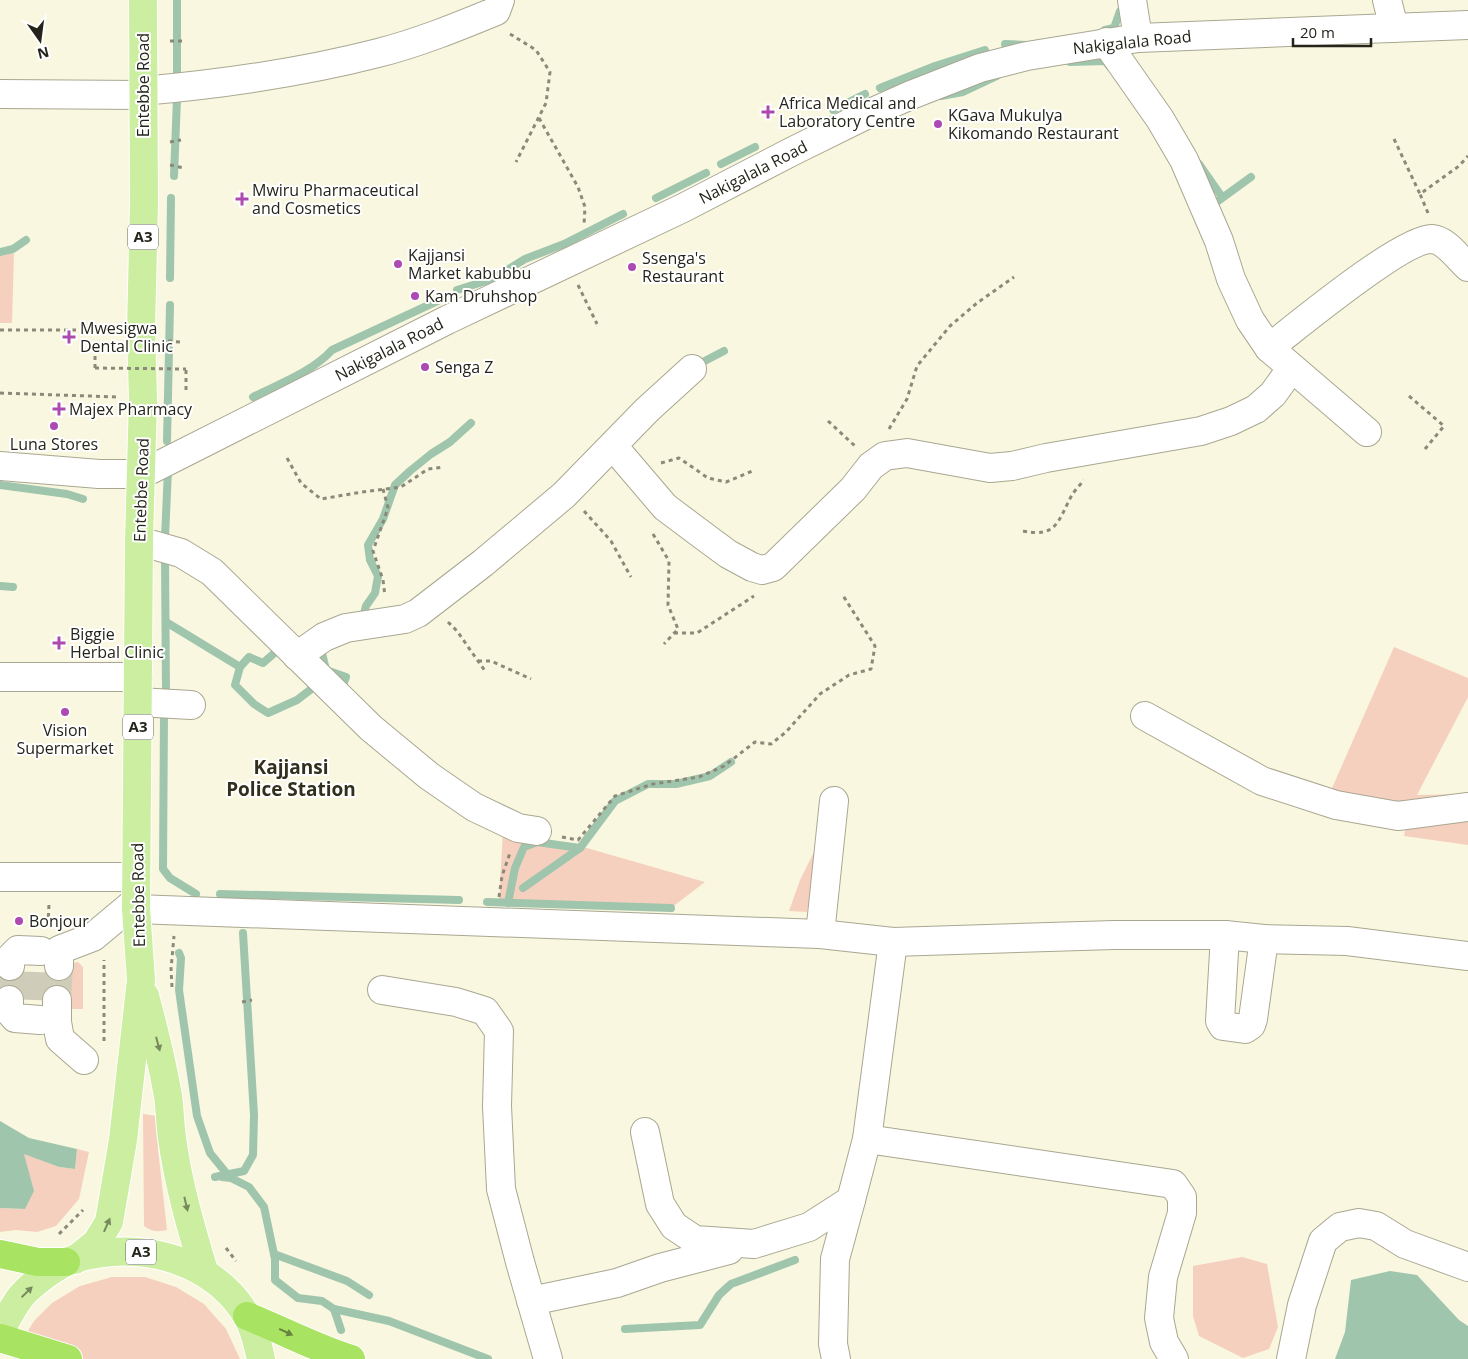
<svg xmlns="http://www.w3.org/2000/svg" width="1468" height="1359" font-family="'Open Sans',sans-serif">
	<rect width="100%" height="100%" fill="#faf7e0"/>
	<g fill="#f6d0be">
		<polygon points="14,253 12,323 0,323 0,256"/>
		<polygon points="1394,647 1468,678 1468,697 1417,795 1468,794 1468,845 1404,836 1409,811 1329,795"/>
		<polygon points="503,830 587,848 705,882 671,908 499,902"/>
		<polygon points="825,830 812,881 807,912 789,911 800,880"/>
		<polygon points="78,962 83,967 83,1009 71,1009 70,968 73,963"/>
		<path d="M143 1114 157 1116 158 1149 167 1230C158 1232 152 1232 144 1226Z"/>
		<polygon points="77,1149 89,1152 79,1199 56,1226 37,1232 16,1230 0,1232 0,1208 25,1209 24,1153 59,1167 75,1169"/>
		<polygon points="1242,1257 1267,1264 1278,1327 1269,1349 1243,1358 1199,1336 1193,1316 1193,1266"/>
		<polygon points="112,1277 145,1277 176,1287 204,1304 226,1329 240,1359 15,1359 20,1344 34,1321 52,1303 80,1286"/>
	</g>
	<g fill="#9fc5ad">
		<polygon points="0,1121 29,1138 77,1149 75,1169 59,1167 24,1154 34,1191 25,1209 0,1208"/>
		<polygon points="1390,1271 1417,1275 1459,1320 1468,1326 1468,1359 1335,1359 1345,1332 1351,1280"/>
	</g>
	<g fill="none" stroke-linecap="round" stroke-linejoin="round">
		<g stroke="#9fc5ad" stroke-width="8">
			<polyline points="1105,30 1114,28 1120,11"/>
			<polyline points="1005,44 1026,45"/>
			<polyline points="1070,62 1105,61 1110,67"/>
			<polyline points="177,78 177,0"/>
			<polyline points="880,88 935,66 985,50"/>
			<polyline points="941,96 963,92 997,76"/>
			<polyline points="833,110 865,94"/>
			<polyline points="721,164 755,147"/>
			<polyline points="1199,164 1222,197"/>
			<polyline points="174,176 177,98"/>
			<polyline points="656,198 706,173"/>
			<polyline points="1208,204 1218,201 1251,177"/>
			<polyline points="0,252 13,249 26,240"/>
			<polyline points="170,278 171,198"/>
			<polyline points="457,290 492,279 525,259 564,244 623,214"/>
			<polyline points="695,366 724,351"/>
			<path d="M253 397C279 384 312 372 332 350L446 297"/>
			<polyline points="167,441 170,305"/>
			<polyline points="0,485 67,494 83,499"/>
			<polyline points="165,537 168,470"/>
			<polyline points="165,558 166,692"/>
			<polyline points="0,586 13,587"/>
			<polyline points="362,621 366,606 375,593 378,576 370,560 368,545 383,519 395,485 410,471 431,454 450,442 471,423"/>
			<polyline points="166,622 240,667"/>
			<polyline points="325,646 321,649 326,670 346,677 344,682 337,683"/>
			<polyline points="279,649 263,663 249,657 240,667 235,685 254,704 268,713 297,700 314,687"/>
			<polyline points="164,713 163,869 170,878 196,894"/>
			<polyline points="523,888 580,848 615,801 648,784 676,784 710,776 731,762"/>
			<polyline points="220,894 459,900"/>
			<polyline points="487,902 671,908"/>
			<polyline points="508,903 515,868 524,847 537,842 580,848"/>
			<polyline points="179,953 181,958 179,990 197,1116 210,1153 227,1174"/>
			<polyline points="215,1177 244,1171 253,1155 254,1115 243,933"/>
			<polyline points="222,1177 231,1178 249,1187 264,1207 275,1259 275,1280 298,1298 322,1301 334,1309 341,1330"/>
			<polyline points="274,1254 347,1281 369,1295"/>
			<polyline points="334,1309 389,1321 488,1359"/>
			<polyline points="625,1329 700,1325 719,1295 731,1284 795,1260"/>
		</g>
		<g stroke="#cfcdb9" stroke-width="28" stroke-dasharray="28 14" stroke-linecap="butt">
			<polyline points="9,1000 10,966"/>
			<polyline points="34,1000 35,966"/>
			<polyline points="57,1000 59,966"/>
		</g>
		<g stroke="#a9a791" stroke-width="30">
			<g id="minor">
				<polyline points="1132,0 1138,38"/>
				<polyline points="1387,0 1394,28"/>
				<polyline points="1106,42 1160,119 1184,160 1219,241 1231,279 1250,320 1269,348 1367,432"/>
				<path d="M142 91C222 84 300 73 378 53 418 43 457 27 496 11L500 0"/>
				<polyline points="0,94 142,95"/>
				<path d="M1269 348C1296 327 1403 238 1432 239 1446 240 1458 258 1468 267"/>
				<polyline points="613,446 665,507 701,534 728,554 752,567 762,570 773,567 853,489 871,466 885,456 907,453 990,468 1012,466 1046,458 1201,431 1231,421 1256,409 1273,394 1291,369"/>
				<polyline points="0,466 99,474 142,474 447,320 683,208 793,151 866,115 911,95 980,68 1027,56 1138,38 1468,25"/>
				<polyline points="139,541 181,553 212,572 371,728 429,776 474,807 518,828 537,831"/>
				<polyline points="297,656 324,637 346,628 405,619 418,613 483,563 564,495 647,410 692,369"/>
				<polyline points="0,677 138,677"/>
				<polyline points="138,702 191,705"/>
				<polyline points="1145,716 1262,781 1336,805 1398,816 1468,807"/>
				<polyline points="0,877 136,877"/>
				<polyline points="136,909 820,934 893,942 1114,935 1225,935 1264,939 1347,941 1468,956"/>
				<polyline points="820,934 834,801"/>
				<polyline points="1225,935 1220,1021 1223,1026 1245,1029 1251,1025 1253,1019 1264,939"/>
				<polyline points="10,966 11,957 18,950 41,951"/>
				<polyline points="59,966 59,950 93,937 136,901"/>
				<polyline points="382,990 456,1002 485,1011 499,1031 497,1106 501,1189 520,1262 548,1359"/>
				<polyline points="9,1000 9,1011 15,1018 40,1020"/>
				<polyline points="57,1000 57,1022 60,1039 84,1060"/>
				<polyline points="645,1132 660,1204 674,1226 695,1240 754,1244 809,1227 851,1200 867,1139 893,942"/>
				<polyline points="867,1139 1173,1184 1182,1197 1182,1213 1163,1277 1159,1318 1164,1342 1174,1359"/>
				<polyline points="531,1301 617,1283 660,1268 729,1250"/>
				<polyline points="836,1359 833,1344 835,1259 851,1200"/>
				<polyline points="1291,1359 1302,1305 1323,1241 1340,1227 1359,1223 1376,1226 1405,1244 1468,1267"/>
			</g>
		</g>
		<g stroke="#fff" stroke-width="30">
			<g id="major">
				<path d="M145 996C154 1029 162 1062 168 1096 170 1110 170 1124 172 1138 178 1183 191 1228 204 1271"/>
				<polyline points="75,1260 96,1243 109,1222 123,1140 141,980 136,909 139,541 143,398 141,330 144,204 143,0"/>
				<path d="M0 1332C8 1318 15 1301 27 1290 38 1280 52 1270 64 1263 75 1257 100 1253 112 1252 164 1248 219 1269 247 1316 254 1328 258 1345 261 1359"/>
			</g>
		</g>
		<g stroke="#fff" stroke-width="30">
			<g id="highway">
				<polyline points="0,1254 38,1262 66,1262"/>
				<path d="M247 1316C282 1330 315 1348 351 1359"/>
				<polyline points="0,1338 68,1359"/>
			</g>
		</g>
		<g stroke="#8b8979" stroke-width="3" stroke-dasharray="4 4" stroke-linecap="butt">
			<polyline points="510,34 536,50 550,72 546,103 516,162"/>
			<polyline points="170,41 184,41"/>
			<polyline points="539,118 578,187 585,207 584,225"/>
			<polyline points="1394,139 1420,194"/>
			<polyline points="170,142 181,140"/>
			<polyline points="170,165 184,168"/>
			<polyline points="1428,213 1420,194 1459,166 1468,156"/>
			<polyline points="578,285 597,324"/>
			<polyline points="0,330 115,330"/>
			<polyline points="168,341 180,342"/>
			<polyline points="95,368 95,346"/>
			<polyline points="186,390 186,369"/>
			<polyline points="0,393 118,397"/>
			<polyline points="1409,396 1444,426 1425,449"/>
			<polyline points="828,421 855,446"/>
			<polyline points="889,429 907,399 917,366 950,326 977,303 1014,277"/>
			<polyline points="287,458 301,483 321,499 362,492 401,487 428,469 444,467"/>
			<polyline points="661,463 679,458 708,478 726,482 755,470"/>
			<polyline points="383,489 388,508 373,551 383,580 385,596"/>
			<polyline points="584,511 611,541 631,577"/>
			<path d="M1023 531C1058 538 1058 520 1072 495 1075 490 1080 485 1084 480"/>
			<polyline points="653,534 669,561 668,605 678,629 664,644"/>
			<polyline points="448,622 457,631 485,671"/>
			<polyline points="674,633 697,633 754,596"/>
			<polyline points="478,661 491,661 531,679"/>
			<polyline points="562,837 578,840 615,796 653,784 699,777 724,766 755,742 771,744 786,732 820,694 849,675 871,669 875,646 842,594"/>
			<polyline points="499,897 502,876 510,853"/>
			<polyline points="48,925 49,904"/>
			<polyline points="172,987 171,969 174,936"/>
			<polyline points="242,1002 252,1000"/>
			<polyline points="104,1041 104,960"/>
			<polyline points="59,1234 83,1210"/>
			<polyline points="226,1248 236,1261"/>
		</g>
		<use href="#minor" stroke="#fff" stroke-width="28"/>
		<use href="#major" stroke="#cbeea1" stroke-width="28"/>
		<use href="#highway" stroke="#a9e362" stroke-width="28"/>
		<polyline stroke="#8b8979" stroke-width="3" stroke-dasharray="4 4" stroke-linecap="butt" points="95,368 186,369"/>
	</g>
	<defs><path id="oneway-solid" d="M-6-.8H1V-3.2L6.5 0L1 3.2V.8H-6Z" transform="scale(1.25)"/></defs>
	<g fill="#78895e">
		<use href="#oneway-solid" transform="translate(158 1044) rotate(75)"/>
		<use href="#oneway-solid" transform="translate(186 1204) rotate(77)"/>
		<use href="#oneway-solid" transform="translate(107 1225) rotate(-66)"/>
		<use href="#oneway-solid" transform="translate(27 1292) rotate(-44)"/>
	</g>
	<use fill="#67843e" href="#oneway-solid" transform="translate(286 1332) rotate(25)"/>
	<g fill="#ac4ab1" stroke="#fff" stroke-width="2">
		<path d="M765.5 104.5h5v5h5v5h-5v5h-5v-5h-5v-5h5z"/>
		<circle cx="938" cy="124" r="5"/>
		<path d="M239.5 191.5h5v5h5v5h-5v5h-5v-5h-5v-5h5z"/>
		<circle cx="398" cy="264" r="5"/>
		<circle cx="632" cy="267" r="5"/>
		<circle cx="415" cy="296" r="5"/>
		<path d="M66.5 329.5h5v5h5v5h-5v5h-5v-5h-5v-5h5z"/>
		<circle cx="425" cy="367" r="5"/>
		<path d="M56.5 401.5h5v5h5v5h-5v5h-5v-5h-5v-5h5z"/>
		<circle cx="54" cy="426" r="5"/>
		<path d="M56.5 635.5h5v5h5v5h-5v5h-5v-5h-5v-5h5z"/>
		<circle cx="65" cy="712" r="5"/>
		<circle cx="19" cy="921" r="5"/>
	</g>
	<g text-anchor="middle" stroke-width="4" stroke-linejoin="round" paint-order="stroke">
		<g fill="#fff" stroke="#66665f" stroke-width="1">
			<rect x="128" y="224.5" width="30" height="25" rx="4"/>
			<rect x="123" y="714.5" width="30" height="25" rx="4"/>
			<rect x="126" y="1239.5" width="30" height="25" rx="4"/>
		</g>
		<g font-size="15" font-weight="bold" fill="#25241b">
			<text x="143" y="242">A3</text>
			<text x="138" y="732">A3</text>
			<text x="141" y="1257">A3</text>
		</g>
		<g font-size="16" fill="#25241b" stroke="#fff">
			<text transform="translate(1132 42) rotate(-6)" y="6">Nakigalala Road</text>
			<text transform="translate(143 85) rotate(-90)" y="6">Entebbe Road</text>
			<text transform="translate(753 172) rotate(-27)" y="6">Nakigalala Road</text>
			<text transform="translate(389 349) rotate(-27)" y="6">Nakigalala Road</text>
			<text transform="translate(141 490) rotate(-88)" y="6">Entebbe Road</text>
			<text transform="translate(138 895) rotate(-91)" y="6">Entebbe Road</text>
		</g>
		<g font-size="16" fill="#25241b" stroke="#fff" text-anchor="start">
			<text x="779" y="109">Africa Medical and<tspan x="779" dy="18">Laboratory Centre</tspan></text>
			<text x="948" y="121">KGava Mukulya<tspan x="948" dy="18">Kikomando Restaurant</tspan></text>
			<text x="252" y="196">Mwiru Pharmaceutical<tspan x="252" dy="18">and Cosmetics</tspan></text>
			<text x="408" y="261">Kajjansi<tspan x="408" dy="18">Market kabubbu</tspan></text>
			<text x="642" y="264">Ssenga's<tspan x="642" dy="18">Restaurant</tspan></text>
			<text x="425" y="302">Kam Druhshop</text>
			<text x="80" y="334">Mwesigwa<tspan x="80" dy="18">Dental Clinic</tspan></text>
			<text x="435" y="373">Senga Z</text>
			<text x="69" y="415">Majex Pharmacy</text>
			<text x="54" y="450" text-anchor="middle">Luna Stores</text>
			<text x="70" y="640">Biggie<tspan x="70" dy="18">Herbal Clinic</tspan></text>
			<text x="65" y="736" text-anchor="middle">Vision<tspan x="65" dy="18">Supermarket</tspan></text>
			<text x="29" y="927">Bonjour</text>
		</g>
		<g font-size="19" font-weight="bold" fill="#32301d" stroke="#fff">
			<text x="291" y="774">Kajjansi<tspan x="291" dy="22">Police Station</tspan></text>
		</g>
	</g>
	<g transform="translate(40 40) rotate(166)" stroke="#ffffff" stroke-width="4" paint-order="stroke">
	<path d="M0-4L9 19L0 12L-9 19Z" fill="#25241b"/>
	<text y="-8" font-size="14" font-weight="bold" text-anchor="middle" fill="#25241b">N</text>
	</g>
	<path d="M1293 38v8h78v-8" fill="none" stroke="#25241b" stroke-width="2.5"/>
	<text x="1300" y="38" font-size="15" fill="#25241b" stroke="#ffffff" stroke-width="4" paint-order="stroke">20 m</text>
</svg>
